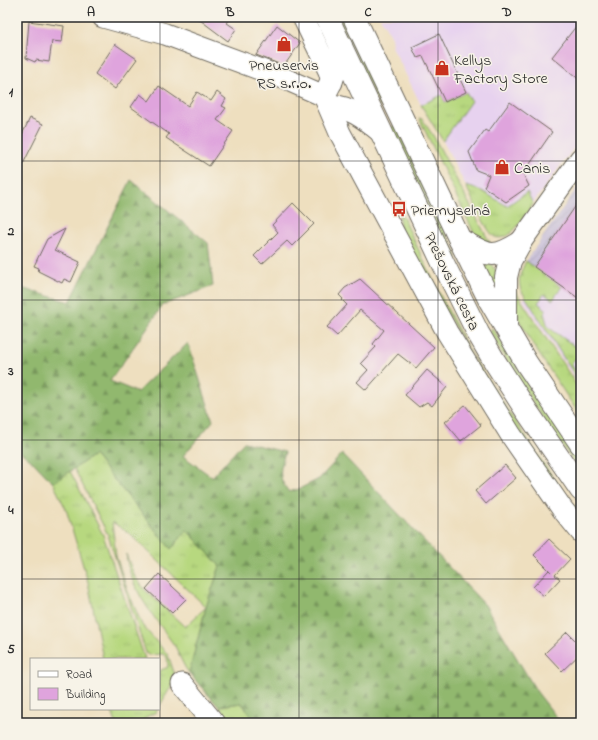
<svg xmlns="http://www.w3.org/2000/svg" width="598" height="740" font-family="'Indie Flower',sans-serif">
	<defs>
		<pattern id="industrial-furrows" width="10" height="10" patternUnits="userSpaceOnUse"><rect width="10" height="10" fill="#c8bfd8"/><path d="M-1 1l2-2M0 10L10 0M9 11l2-2" fill="none" stroke="#aca4ba"/></pattern>
		<pattern id="grass-tufts" width="24" height="20" patternUnits="userSpaceOnUse"><rect width="24" height="20" fill="#b7d87f"/><path d="M3 7l-1-3M5 7V3M7 7l1-3M15 17l-1-3M17 17v-4M19 17l1-3" fill="none" stroke="#9eba6e"/></pattern>
		<pattern id="forest-firs" width="22" height="20" patternUnits="userSpaceOnUse"><rect width="22" height="20" fill="#91b86e"/><path d="M5 1l3.5 6h-7zM16 11l3.5 6h-7z" fill="#77965b"/></pattern>
	</defs>
	<rect width="100%" height="100%" fill="#f7f3e8"/>
	<filter id="ink" filterUnits="userSpaceOnUse"><feTurbulence type="fractalNoise" baseFrequency=".025" numOctaves="2"/><feDisplacementMap in="SourceGraphic" scale="8" xChannelSelector="R" yChannelSelector="G"/><feConvolveMatrix kernelMatrix="1 2 1 2 8 2 1 2 1" color-interpolation-filters="sRGB"/></filter>
	<filter id="wash" filterUnits="userSpaceOnUse"><feTurbulence type="fractalNoise" baseFrequency=".012" numOctaves="4" result="noise"/><feDisplacementMap in="SourceGraphic" scale="16" xChannelSelector="R" yChannelSelector="G"/><feGaussianBlur stdDeviation="0.9" result="paint"/><feColorMatrix in="noise" values="0 0 0 0 0 0 0 0 0 0 0 0 0 0 0 0 0 1.4 0 .05"/><feComposite in="paint" operator="in"/></filter>
	<g filter="url(#wash)">
		<rect width="100%" height="100%" fill="#eedfbf"/>
		<g fill="#e7d2ef">
			<polygon points="380,17 581,17 581,138 517,225 510,233 505,237 501,238 494,237 485,224 443,141 422,107 392,46 391,36"/>
			<polygon points="542,272 581,300 581,388 523,300"/>
		</g>
		<polygon fill="url(#industrial-furrows)" points="581,182 581,300 526,261"/>
		<g fill="url(#grass-tufts)" stroke="#718255">
			<polygon points="337,17 344,17 385,104 380,107"/>
			<polygon points="466,92 471,101 443,141 421,105 442,95 445,102"/>
			<polygon points="419,118 422,119 434,137 491,245 476,237 474,233"/>
			<polygon points="396,125 457,257 456,258 452,257 390,128"/>
			<path d="M466 186 482 191 507 206 527 192 533 204C526 214 519 226 510 234 506 237 500 239 495 237 487 233 471 196 466 186Z"/>
			<polygon points="399,212 404,219 441,297 472,356 545,466 581,515 581,525 521,441 400,233"/>
			<path d="M526 261 562 286 553 300 544 294 538 303 547 310 544 313 548 327 580 350 581 348V354L573 361 572 365 581 380V385L521 290C517 280 521 271 526 261Z"/>
			<polygon points="481,263 490,263 500,276 499,299"/>
			<polygon points="512,286 581,392 581,417 537,351 519,320 514,308"/>
			<path d="M492 328 494 330 539 402 581 463V472C549 427 517 381 490 332Z"/>
			<path d="M94 455 171 549 187 530 220 566 206 607 189 673C183 666 180 656 176 648 156 618 130 591 126 554L135 577 145 590 185 627 206 607 129 533 112 522 116 556 127 589 142 625 168 655 176 678 159 707V671L168 667 167 657 163 654 148 655 146 653 108 535 74 468Z"/>
			<polygon points="70,471 103,535 145,659 103,659 88,582 66,509 53,483"/>
			<polygon points="242,703 256,723 233,723 218,706"/>
			<polygon points="111,709 158,709 156,712 148,716 140,723 116,723"/>
		</g>
		<path fill="url(#forest-firs)" stroke="#5e724c" d="M131 180 208 243 213 286 163 305 110 381 137 392 188 343 213 421 183 456 212 477 244 442 285 452C280 470 277 477 289 492L299 489 319 479 342 454 485 605 537 692 561 723H256L242 703 218 706 189 673 206 607 220 566 187 530 171 549 94 455 53 483 34 463 17 449V287L70 302Z"/>
		<g id="blocks">
			<g fill="#dfa4dd">
				<polygon points="196,17 231,17 227,23 236,29 228,41"/>
				<polygon points="581,20 581,81 552,57"/>
				<polygon points="29,21 64,26 62,42 52,41 49,62 36,60 35,62 26,58"/>
				<polygon points="277,25 300,43 284,66 256,55"/>
				<polygon points="439,34 466,92 445,102 423,56 417,58 412,47"/>
				<polygon points="115,44 137,59 115,89 95,74"/>
				<polygon points="159,86 188,106 197,92 211,101 217,92 226,99 222,106 226,108 217,120 233,131 209,166 166,138 169,134 131,107 140,94 149,101"/>
				<polygon points="510,102 552,132 523,174 529,186 506,202 484,187 489,175 476,170 469,152 485,130 488,132"/>
				<polygon points="30,118 43,124 17,176 17,145"/>
				<polygon points="581,198 581,300 534,267"/>
				<polygon points="293,203 314,224 292,246 287,241 262,264 254,256 278,232 272,225"/>
				<polygon points="65,229 55,250 80,262 71,282 64,279 62,283 38,271 39,268 34,266 47,239"/>
				<polygon points="360,279 434,347 416,368 398,354 366,390 357,382 368,370 361,363 376,347 373,344 384,330 360,310 337,336 327,327 347,305 342,300 343,299 339,295 345,288"/>
				<polygon points="427,370 447,387 432,406 427,402 419,407 405,395"/>
				<polygon points="465,405 481,425 461,441 445,422"/>
				<polygon points="505,465 516,478 486,504 475,491"/>
				<polygon points="549,539 570,559 555,575 560,579 544,596 533,587 549,570 551,572 534,555"/>
				<polygon points="159,574 186,599 172,613 146,589"/>
				<polygon points="567,632 581,646 581,653 562,671 545,653"/>
			</g>
		</g>
	</g>
	<g filter="url(#ink)">
		<use href="#blocks" fill-opacity="0" stroke="#6f6a5f" stroke-width="1"/>
		<g fill="none" stroke-linecap="round" stroke-linejoin="round">
			<g stroke="#6f6a5f" stroke-width="23">
				<g id="minor">
					<polyline points="103,17 165,34 283,78 324,96 340,133 447,332 511,435 563,510 581,532"/>
					<polyline points="303,17 329,71 332,82"/>
					<polyline points="520,243 581,158"/>
					<polyline points="182,684 214,723"/>
				</g>
			</g>
			<g stroke="#6f6a5f" stroke-width="24">
				<g id="highway">
					<polyline points="327,17 443,263 478,333 495,362 526,410 581,490"/>
					<polyline points="354,17 460,240 489,299 527,364 581,444"/>
					<path d="M324 96C333 80 339 65 341 46"/>
					<path d="M329 105C351 108 362 116 379 130"/>
					<path d="M460 240C489 255 490 261 520 243"/>
					<polyline points="506,327 506,277 510,261 520,243"/>
				</g>
			</g>
			<use href="#minor" stroke="#fff" stroke-width="21"/>
			<use href="#highway" stroke="#fff" stroke-width="22"/>
		</g>
	</g>
	<path fill="none" stroke="#2b2b2b" stroke-width="1" stroke-opacity="0.55" d="M160 17V723M299 17V723M438 17V723M17 161H581M17 300H581M17 440H581M17 579H581"/>
	<defs>
		<g id="shop-bare" transform="scale(1.2)"><path d="M-5-2.5h2.3a2.7 3.5 0 0 1 5.4 0H5L5.5 6h-11ZM-1.5-2.5h3a1.5 2.3 0 0 0-3 0Z" fill="#c8321e" stroke="#f7f3e8" stroke-width="2.5" paint-order="stroke"/></g>
		<g id="bus-bare" transform="scale(1.2)"><path d="M-5-6H5V4H4V6H2V4H-2V6H-4V4H-5ZM-3.5-4V0h7V-4ZM-3.5 1.2v1.5H-2V1.2ZM2 1.2v1.5H3.5V1.2Z" fill="#c8321e" stroke="#f7f3e8" stroke-width="2.5" paint-order="stroke"/></g>
	</defs>
	<g fill-rule="evenodd">
		<use href="#shop-bare" x="284" y="44"/>
		<use href="#shop-bare" x="442" y="68"/>
		<use href="#shop-bare" x="502" y="167"/>
		<use href="#bus-bare" x="399" y="209"/>
	</g>
	<g text-anchor="middle" stroke-width="3" stroke-linejoin="round" paint-order="stroke">
		<g font-size="16" fill="#2b2b2b" stroke="#f7f3e8" text-anchor="start">
			<text x="454" y="65">Kellys<tspan x="454" dy="18">Factory Store</tspan></text>
			<text x="284" y="70" text-anchor="middle">Pneuservis<tspan x="284" dy="18">RS s.r.o.</tspan></text>
			<text x="514" y="173">Canis</text>
			<text x="411" y="215">Priemyselná</text>
		</g>
		<g font-size="16" fill="#2b2b2b" stroke="#f7f3e8">
			<text transform="translate(453 281) rotate(64)" y="6">Prešovská cesta</text>
		</g>
	</g>
	<rect width="598" height="740" fill="none" stroke="#f7f3e8" stroke-width="44"/>
	<rect x="30" y="658" width="130" height="52" fill="#f7f3e8" stroke="#a5a39c"/>
	<rect x="38" y="671" width="20" height="6" fill="#ffffff" stroke="#a5a39c"/>
	<text x="66" y="678" font-size="12" fill="#2b2b2b">Road</text>
	<rect x="38" y="688" width="20" height="12" fill="#dfa4dd" stroke="#a5a39c"/>
	<text x="66" y="698" font-size="12" fill="#2b2b2b">Building</text>
	<rect x="22" y="22" width="554" height="696" fill="none" stroke="#2b2b2b" stroke-width="1.5"/>
	<g font-size="13" text-anchor="middle" font-weight="bold" fill="#2b2b2b">
		<text x="91" y="16">A</text>
		<text x="230" y="16">B</text>
		<text x="368" y="16">C</text>
		<text x="507" y="16">D</text>
		<text x="11" y="96">1</text>
		<text x="11" y="235">2</text>
		<text x="11" y="375">3</text>
		<text x="11" y="514">4</text>
		<text x="11" y="653">5</text>
	</g>
</svg>
